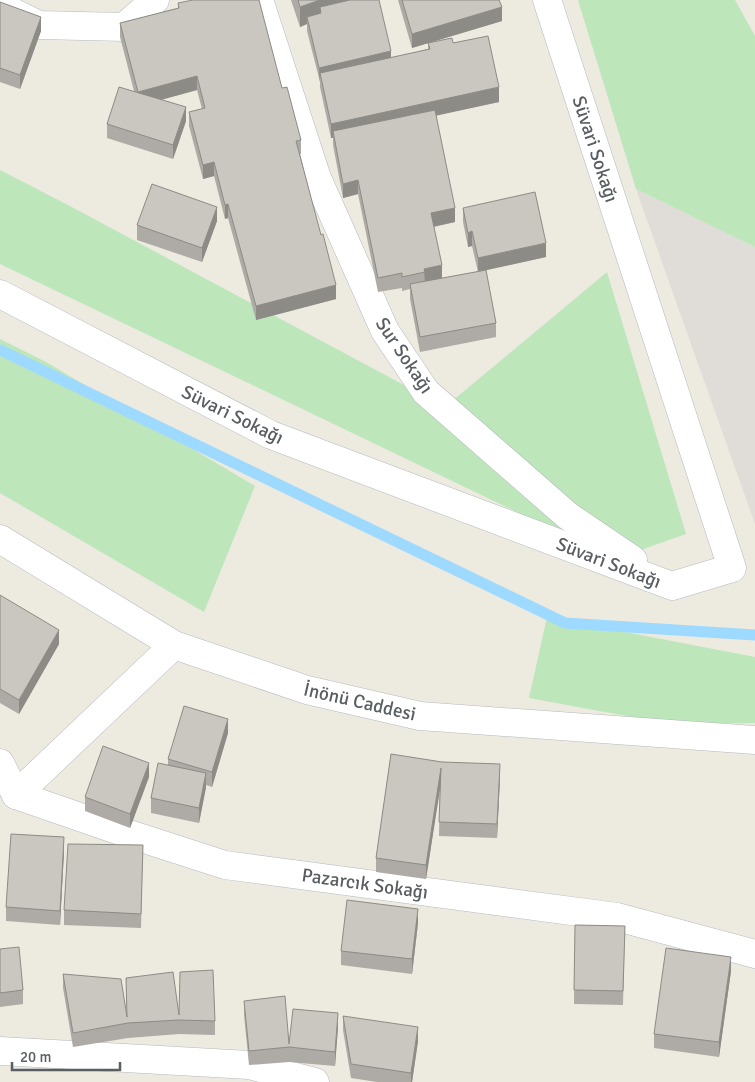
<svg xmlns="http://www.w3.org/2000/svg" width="755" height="1082" font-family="Signika,sans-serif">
	<rect width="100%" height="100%" fill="#edeae0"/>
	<polygon fill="#e0ddd8" points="636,189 755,247 755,524"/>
	<g fill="#bde6bb">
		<polygon points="578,0 735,0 755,36 755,247 636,189"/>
		<polygon points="0,170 68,205 445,407 607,272 686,534 615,559 0,264"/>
		<polygon points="0,339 46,362 255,486 204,612 0,493"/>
		<polygon points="547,617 755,657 755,723 670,724 529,698"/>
	</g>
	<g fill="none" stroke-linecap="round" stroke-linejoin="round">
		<polyline stroke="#9ed9ff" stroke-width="11" points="0,350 565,623 755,635"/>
		<g stroke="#b6b9be" stroke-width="29">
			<g id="minor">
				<polyline points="259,0 317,178 385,331 426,392 568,516 633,560"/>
				<polyline points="0,6 39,25 124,27 155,0"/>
				<polyline points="0,294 271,435 672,586 732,568 547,0"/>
				<polyline points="0,763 16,795 129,834 225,865 617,917 755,954"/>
				<polyline points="16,795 174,645"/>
				<polyline points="0,1051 249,1065 315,1082"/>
			</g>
		</g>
		<g stroke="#b6b9be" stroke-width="29">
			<polyline id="tertiary" points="0,539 174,645 307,690 420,716 755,740"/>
		</g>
		<use href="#minor" stroke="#fff" stroke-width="28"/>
		<use href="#tertiary" stroke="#fff" stroke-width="28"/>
	</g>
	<g fill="#aeaaa5">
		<polygon points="291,0 379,0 391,58 428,49 428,43 412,48 398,0 499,0 502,21 428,43 453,43 499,102 436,115 455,222 434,227 442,278 478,272 472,246 468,247 463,222 463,208 546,257 484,270 496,323 496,337 420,352 410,299 410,289 402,291 402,288 378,292 358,194 343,198 333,145 333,138 331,138 320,87 320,82 307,31 307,24 300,27"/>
		<polygon points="0,2 41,31 20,89 0,82"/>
		<polygon points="178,3 282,88 301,140 301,154 300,154 336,299 256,320 228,218 225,219 214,176 203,179 189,126 189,112 202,109 197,90 161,100 186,121 173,159 107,138 107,124 134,91 120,37 120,23 178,8"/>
		<polygon points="217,221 202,262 137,240 137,225"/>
		<polygon points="0,595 59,644 19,714 0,703"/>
		<polygon points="228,733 212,787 206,785 199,823 151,813 151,798 168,765 168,759"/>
		<polygon points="391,754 500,778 497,838 439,836 440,786 426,879 376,872 376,858"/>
		<polygon points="149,777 130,828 85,811 85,797"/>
		<polygon points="143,845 141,928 64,925 64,910"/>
		<polygon points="64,852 60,925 6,921 6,907"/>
		<polygon points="418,923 412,974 341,965 341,951"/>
		<polygon points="575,925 625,926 623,1005 574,1004"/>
		<polygon points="0,949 23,990 23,1004 0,1007"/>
		<polygon points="731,971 719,1057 654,1048 654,1034"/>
		<polygon points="63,974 127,1014 126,978 179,1015 215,1021 215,1035 179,1034 128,1038 73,1047 63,988"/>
		<polygon points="244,1001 289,1044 338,1027 335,1066 289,1062 249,1065 244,1015"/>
		<polygon points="343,1016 418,1041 412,1082 377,1082 351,1078 343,1030"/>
	</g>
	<g fill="#8d8b86">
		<polygon points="320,0 365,0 321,13 320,7 320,20 307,17 307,24 300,27 300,7"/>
		<polygon points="502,7 502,21 412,48 412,34"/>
		<polygon points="41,17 41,31 20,89 20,75"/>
		<polygon points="391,51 391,65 320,73 319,82 319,68"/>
		<polygon points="197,76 197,90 138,106 138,92"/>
		<polygon points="499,87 499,102 334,138 333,131 333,138 331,138 331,124"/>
		<polygon points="186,107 186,121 173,159 173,145"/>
		<polygon points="214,162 214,176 203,179 203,165"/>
		<polygon points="358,180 358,194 343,198 343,184"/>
		<polygon points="228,204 228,218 225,219 225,205"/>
		<polygon points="217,207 217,221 202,262 202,248"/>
		<polygon points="455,208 455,222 431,227 431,213"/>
		<polygon points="472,231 472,246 468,247 468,233"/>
		<polygon points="546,243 546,257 478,272 478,258"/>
		<polygon points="442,265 442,279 425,283 424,269"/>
		<polygon points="336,285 336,299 256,320 256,306"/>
		<polygon points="59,630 59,644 19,714 19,700"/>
		<polygon points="228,719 228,733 212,787 212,772"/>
		<polygon points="149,763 149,777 130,828 130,814"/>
		<polygon points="500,764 500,778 497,838 497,824"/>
		<polygon points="441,768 441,783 426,879 426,865"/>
		<polygon points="206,773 206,788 199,823 199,808"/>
		<polygon points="64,837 64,852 60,925 60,911"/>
		<polygon points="418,909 418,923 412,974 412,959"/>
		<polygon points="731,957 731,971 719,1057 719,1042"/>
		<polygon points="338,1013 338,1027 335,1066 335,1052"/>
		<polygon points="418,1027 418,1041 412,1082 411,1082 411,1073"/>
	</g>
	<g fill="#cac6c0" stroke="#8d8b86">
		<polygon points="193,0 259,0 282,88 287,87 301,140 296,141 321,235 323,234 336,285 256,306 228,204 225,205 214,162 203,165 189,112 205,108 197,76 138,92 120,23 179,8 178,3"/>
		<polygon points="298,0 320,0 300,7"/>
		<polygon points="350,0 379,0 391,51 319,68 307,17 321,13 320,7"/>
		<polygon points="402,0 499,0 502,7 412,34"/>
		<polygon points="0,2 41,17 20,75 0,68"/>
		<polygon points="488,36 499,87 331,124 320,73 430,49 428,43 452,38 453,43"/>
		<polygon points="119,87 186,107 173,145 107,124"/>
		<polygon points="435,110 455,208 431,213 442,265 424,269 425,272 402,277 402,273 378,278 358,180 343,184 333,131"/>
		<polygon points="152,184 217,207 202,248 137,225"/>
		<polygon points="535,192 546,243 478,258 472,231 468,233 463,208"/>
		<polygon points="486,270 496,323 420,337 410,284"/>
		<polygon points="0,595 59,630 19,700 0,689"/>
		<polygon points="184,706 228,719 212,772 168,759"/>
		<polygon points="103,746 149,763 130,814 85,797"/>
		<polygon points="391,754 442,762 500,764 497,824 439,822 441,768 426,865 376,858"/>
		<polygon points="158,763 206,773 199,808 151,798"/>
		<polygon points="11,834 64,837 60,911 6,907"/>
		<polygon points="68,844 143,845 141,914 64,910"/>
		<polygon points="347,900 418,909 412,959 341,951"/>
		<polygon points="575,925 625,926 623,991 574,990"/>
		<polygon points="19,947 23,990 0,993 0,949"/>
		<polygon points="666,948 731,957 719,1042 654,1034"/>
		<polygon points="213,970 215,1021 179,1020 128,1023 73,1033 63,974 121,979 127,1017 126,978 173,972 179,1015 180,972"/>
		<polygon points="285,996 289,1044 293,1009 338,1013 335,1052 289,1047 249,1051 244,1001"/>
		<polygon points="343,1016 418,1027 411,1073 351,1064"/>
	</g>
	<g text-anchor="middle" stroke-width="4.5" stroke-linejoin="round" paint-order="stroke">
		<g font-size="19" fill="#595e62" stroke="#fff">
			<text transform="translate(596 149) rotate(72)" y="7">Süvari Sokağı</text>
			<text transform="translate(405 355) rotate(56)" y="7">Sur Sokağı</text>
			<text transform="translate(233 414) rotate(26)" y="7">Süvari Sokağı</text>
			<text transform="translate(609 562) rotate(21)" y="7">Süvari Sokağı</text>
			<text transform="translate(360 701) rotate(13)" y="7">İnönü Caddesi</text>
			<text transform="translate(365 883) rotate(8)" y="7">Pazarcık Sokağı</text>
		</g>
	</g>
	<path d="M12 1062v8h108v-8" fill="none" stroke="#595e62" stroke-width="2.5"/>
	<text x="20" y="1062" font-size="15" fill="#595e62" stroke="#ffffff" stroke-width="4" paint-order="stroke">20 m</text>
</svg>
